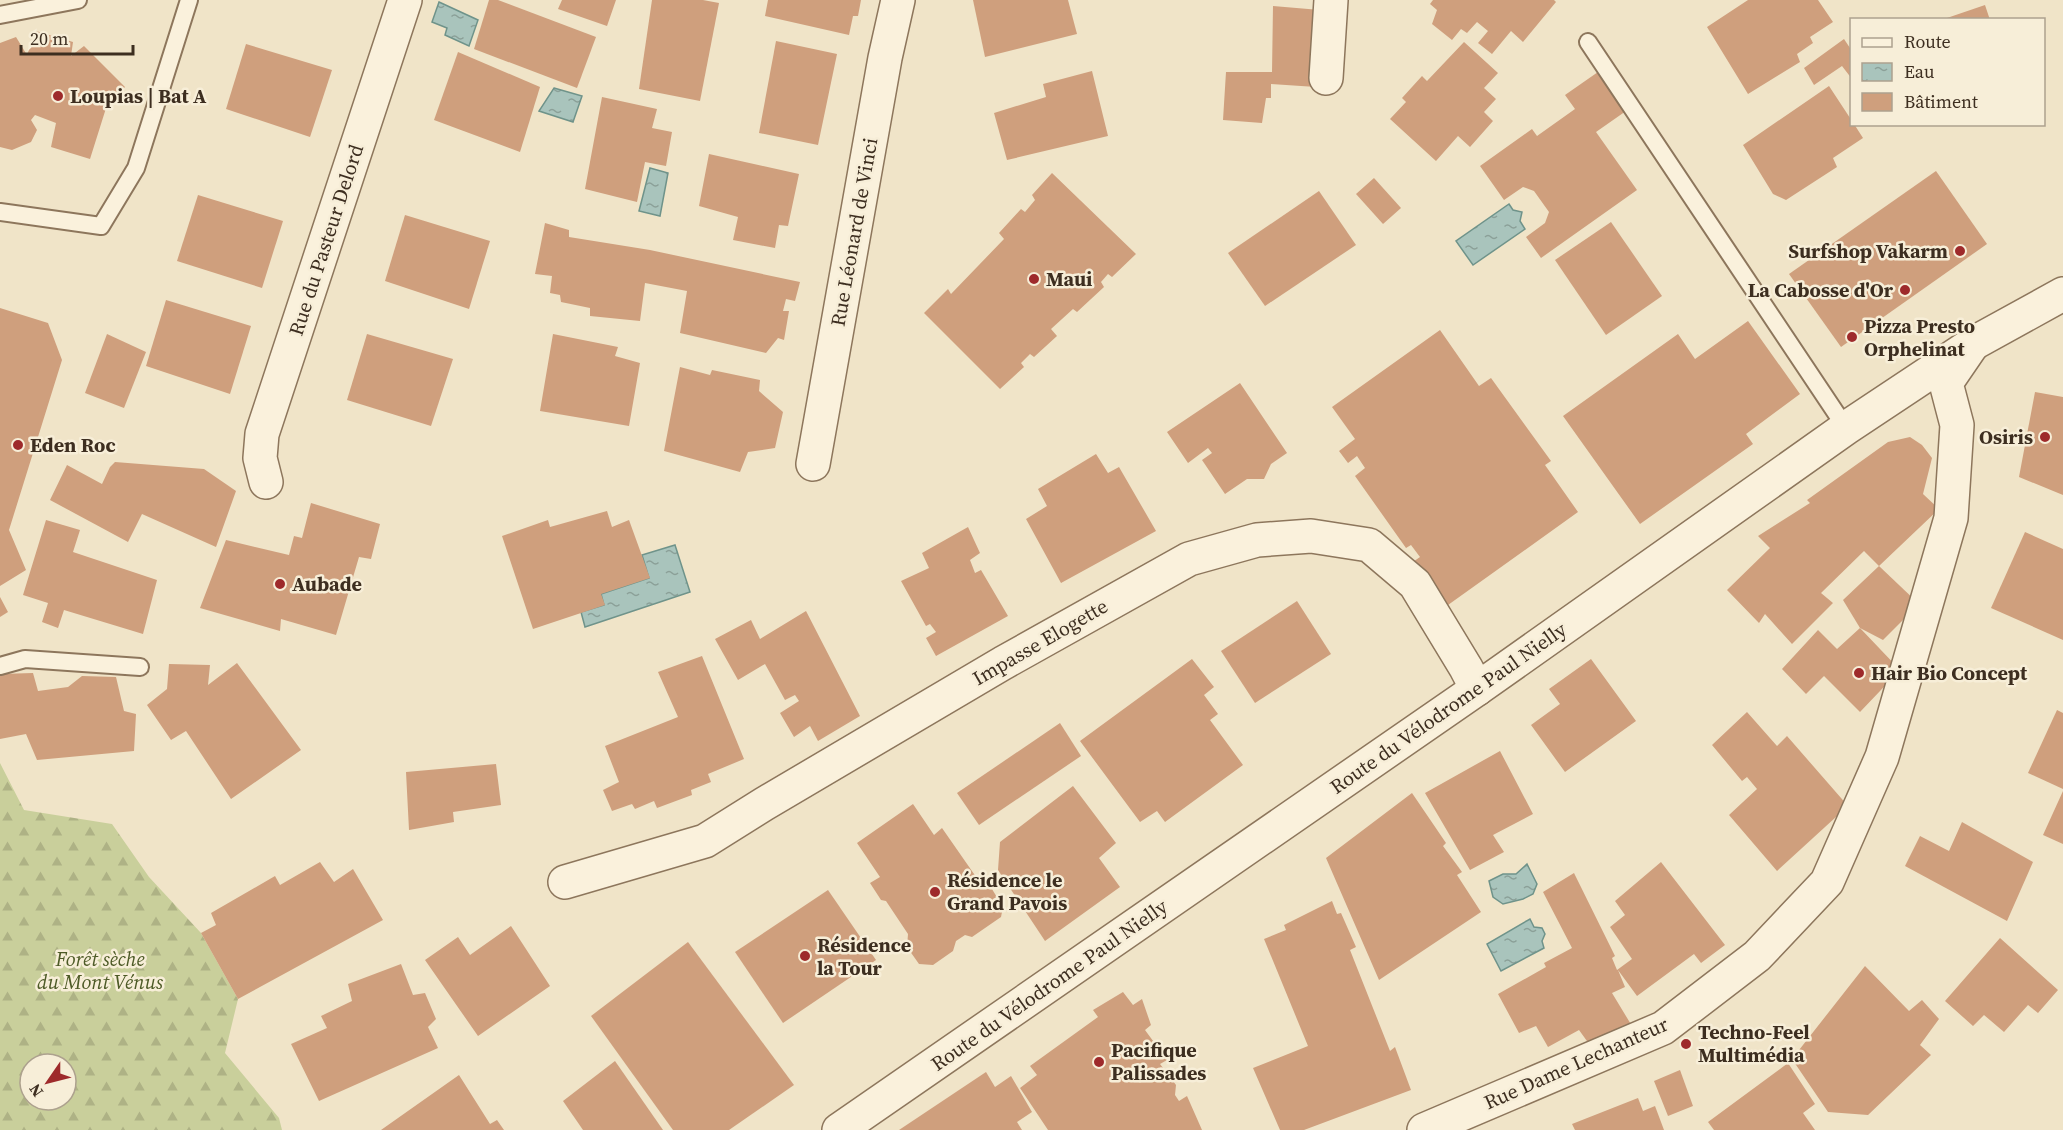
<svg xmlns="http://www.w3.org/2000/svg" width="2063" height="1130" font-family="'Source Serif 4',serif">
	<defs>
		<pattern id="forest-firs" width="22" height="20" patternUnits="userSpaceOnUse" patternTransform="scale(1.5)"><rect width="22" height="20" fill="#c9cf9b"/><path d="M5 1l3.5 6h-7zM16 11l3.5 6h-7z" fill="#aeb285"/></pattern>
		<pattern id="water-ripples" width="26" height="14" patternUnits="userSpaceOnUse" patternTransform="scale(1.5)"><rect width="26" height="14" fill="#a9c4bc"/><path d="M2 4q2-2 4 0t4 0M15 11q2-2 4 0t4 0" fill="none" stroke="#8ba098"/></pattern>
	</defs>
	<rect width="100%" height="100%" fill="#f0e4c8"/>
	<path fill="url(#forest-firs)" fill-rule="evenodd" d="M0 763 24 810 112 824 149 877 201 933 238 999 225 1053 279 1118 282 1130H0ZM30 1064H66V1100H30Z"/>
	<g fill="url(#water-ripples)" stroke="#6f938a" stroke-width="1.5">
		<polygon points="439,2 478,20 469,46 445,35 447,28 432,22"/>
		<polygon points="554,88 582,96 573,122 539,111"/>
		<polygon points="650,168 668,173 660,216 639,211"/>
		<polygon points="1509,204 1513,210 1522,212 1520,221 1525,229 1473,265 1456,241"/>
		<polygon points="675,545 690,592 585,627 581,612 604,605 601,594 649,578 642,555"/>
		<polygon points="1527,864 1537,884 1533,894 1523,899 1503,904 1493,897 1489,881 1503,874 1516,874"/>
		<polygon points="1530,919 1534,927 1542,928 1545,934 1542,941 1544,948 1501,971 1487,944"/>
	</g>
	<g fill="#cf9f7d">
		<polygon points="489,0 498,0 596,37 577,88 474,49"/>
		<polygon points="562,0 616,0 607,26 558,9"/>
		<polygon points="652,0 703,0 719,3 700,101 639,89"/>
		<polygon points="768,0 861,0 858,16 853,16 849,35 765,16"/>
		<polygon points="973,0 1068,0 1077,34 985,57"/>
		<polygon points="1433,0 1554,0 1556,2 1523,42 1511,31 1492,54 1478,43 1488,31 1477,22 1467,33 1461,29 1452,40 1432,24 1437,10 1430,4"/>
		<polygon points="1748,0 1818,0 1833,22 1810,37 1813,43 1797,54 1800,62 1748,94 1707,27"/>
		<polygon points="1985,5 1990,20 1944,20 1944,19"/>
		<polygon points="1273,6 1320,10 1316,87 1271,84 1271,98 1266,98 1262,123 1223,120 1226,72 1272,72"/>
		<polygon points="36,31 73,42 71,56 84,46 125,87 107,105 90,159 51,147 56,123 35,115 31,120 37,130 31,142 12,150 0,147 0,43 16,37 27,55"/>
		<polygon points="1844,39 1852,51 1852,79 1842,66 1814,85 1804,68"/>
		<polygon points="776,41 837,54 818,145 759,133"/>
		<polygon points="1464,42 1498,73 1484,88 1496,99 1484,112 1493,121 1470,147 1458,136 1436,161 1390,119 1406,102 1402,98 1422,76 1427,81"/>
		<polygon points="246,44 332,70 310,137 226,109"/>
		<polygon points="458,52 540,87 520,152 434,120"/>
		<polygon points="1092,71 1108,136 1007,160 994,113 1046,97 1043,84"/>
		<polygon points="1598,72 1626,111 1596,132 1637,190 1541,258 1526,237 1545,223 1549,212 1534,191 1523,187 1504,200 1480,166 1532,129 1537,136 1575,109 1565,95"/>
		<polygon points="1829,86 1852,121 1852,124 1854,124 1863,138 1833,158 1837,167 1786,200 1773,194 1743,145"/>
		<polygon points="602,97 657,109 652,128 672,132 666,166 645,162 637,202 585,189"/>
		<polygon points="709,154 799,174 788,226 779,225 775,248 733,240 738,217 699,206"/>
		<polygon points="1936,171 1987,244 1841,347 1789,274"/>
		<polygon points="1052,173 1136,254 1112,277 1108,274 1101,282 1104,287 1077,312 1073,309 1051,329 1057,336 1034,357 1030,354 1021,363 1024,367 1000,389 924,313 948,289 951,294 1004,239 999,233 1021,209 1025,212 1035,200 1032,195"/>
		<polygon points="1374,178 1401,208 1383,224 1356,194"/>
		<polygon points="1319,191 1356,245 1265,306 1228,253"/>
		<polygon points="198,195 283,221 262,288 177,261"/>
		<polygon points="405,215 490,241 469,309 385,281"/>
		<polygon points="1611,222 1662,296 1606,335 1555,260"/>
		<polygon points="545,223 569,230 569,237 650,250 800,282 795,301 786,299 783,311 789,311 784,340 778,338 766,353 680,333 687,291 645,283 640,321 590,316 590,308 561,302 560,295 550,293 552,276 535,274"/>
		<polygon points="166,300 251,326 230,394 146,366"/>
		<polygon points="0,308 48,323 62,360 9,530 26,570 0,586"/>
		<polygon points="1748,321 1800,394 1746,434 1753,444 1640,524 1563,416 1678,334 1695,359"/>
		<polygon points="1440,330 1479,386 1491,378 1551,461 1545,465 1578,512 1448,605 1426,574 1407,566 1420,557 1411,545 1406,548 1355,476 1365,468 1357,456 1348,463 1339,451 1355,439 1332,407"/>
		<polygon points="107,334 146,352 124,408 85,393"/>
		<polygon points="367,334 453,359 431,426 347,400"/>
		<polygon points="553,334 618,347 615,356 640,363 629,426 540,411"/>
		<polygon points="680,367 710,375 712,370 760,380 759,391 783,412 775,448 748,452 740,472 664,451"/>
		<polygon points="1240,383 1287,453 1271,464 1264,479 1247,479 1225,494 1202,460 1212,453 1208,448 1188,463 1167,432"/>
		<polygon points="2035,392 2063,397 2063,495 2019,477"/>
		<polygon points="1910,437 1922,445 1932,458 1923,494 1939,509 1879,566 1864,551 1821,593 1833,603 1792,644 1765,614 1759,623 1727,590 1770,548 1758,536 1810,503 1807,500 1888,442"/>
		<polygon points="1096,454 1108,473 1119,467 1156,531 1061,583 1026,519 1047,506 1038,489"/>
		<polygon points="115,462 204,469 236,491 216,547 142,514 128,542 50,500 67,465 102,484 110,467"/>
		<polygon points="311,503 380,524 371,559 359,557 336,635 281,619 280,631 200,608 226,540 289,555 294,536 302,538"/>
		<polygon points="607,511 612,527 629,520 650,578 601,594 605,605 533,629 502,536 548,520 550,527"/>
		<polygon points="46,520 80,530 73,552 157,580 143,634 64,610 58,628 42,622 48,603 23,595"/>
		<polygon points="968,527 980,553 970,560 975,573 981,570 1008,616 936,656 926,638 936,632 930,624 926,626 901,581 929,568 922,553"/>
		<polygon points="2025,532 2063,549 2063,640 1991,608"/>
		<polygon points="1879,566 1919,604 1883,640 1860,628 1843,600"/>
		<polygon points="0,597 8,612 0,617"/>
		<polygon points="1297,601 1331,654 1255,703 1221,651"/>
		<polygon points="806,611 860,716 818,741 810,726 794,737 780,713 799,701 795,695 785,700 765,664 738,680 715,639 751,620 760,639"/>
		<polygon points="1860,628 1900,670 1860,712 1824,676 1806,694 1782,669 1818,630 1837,649"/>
		<polygon points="702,656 744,759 708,774 711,782 691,790 692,795 657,808 654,801 635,809 632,804 612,811 603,790 619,782 605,746 678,717 658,672"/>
		<polygon points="1192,659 1214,687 1204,695 1218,714 1210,720 1243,765 1165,822 1157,811 1140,822 1080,741"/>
		<polygon points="1591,659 1636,721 1565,772 1531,725 1560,704 1549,689"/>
		<polygon points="237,663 301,750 231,799 186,731 171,740 147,705 167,689 169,664 210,665 208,685"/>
		<polygon points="33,673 38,691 68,687 82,676 116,677 124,711 136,714 134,751 37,760 26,734 0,739 0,674"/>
		<polygon points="2057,710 2063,713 2063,789 2028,773"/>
		<polygon points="1747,712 1777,746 1787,736 1848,806 1777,871 1729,815 1757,789 1747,777 1742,781 1712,745"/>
		<polygon points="1060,723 1081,756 979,825 957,793"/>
		<polygon points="1500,751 1533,814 1493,835 1504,852 1470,870 1425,793"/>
		<polygon points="496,764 501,805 453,812 454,822 409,830 406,772"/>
		<polygon points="1073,786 1116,843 1099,858 1120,887 1045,941 998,870 1000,842"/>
		<polygon points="2063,791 2063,844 2043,835"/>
		<polygon points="1412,793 1446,843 1443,846 1462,872 1457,875 1481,912 1379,980 1326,858"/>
		<polygon points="913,804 934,835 942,828 981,884 987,881 1003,907 1001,917 972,937 965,935 956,941 953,951 933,965 919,964 907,947 908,934 886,901 881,900 870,883 880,877 857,843"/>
		<polygon points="1962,822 2033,862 2007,921 1905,866 1920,836 1949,851"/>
		<polygon points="320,862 334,882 353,869 383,920 238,999 201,933 216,925 211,913 275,876 280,885"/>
		<polygon points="1661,862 1725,945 1701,963 1694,954 1637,996 1618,970 1625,987 1612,993 1635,1031 1592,1048 1579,1030 1548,1047 1536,1026 1519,1033 1498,994 1546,967 1544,963 1572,948 1543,892 1574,873 1615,956 1612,958 1617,970 1632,959 1610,927 1625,915 1615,901"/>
		<polygon points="828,890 876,960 783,1023 735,952"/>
		<polygon points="1332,901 1337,914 1341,913 1356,947 1350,950 1390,1051 1395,1047 1411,1090 1304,1130 1280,1130 1253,1068 1308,1046 1264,939 1286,930 1284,925"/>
		<polygon points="511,926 550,986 478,1036 425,960 458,937 470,955"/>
		<polygon points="2000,938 2058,990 2038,1013 2028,1005 2004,1032 1984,1015 1973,1026 1945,1001"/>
		<polygon points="688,942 794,1085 729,1130 673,1130 591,1016"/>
		<polygon points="401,964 413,995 425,993 436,1019 428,1027 438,1048 319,1101 291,1044 327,1028 321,1016 352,1001 348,984"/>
		<polygon points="1865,966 1909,1011 1922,1000 1939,1019 1920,1045 1931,1055 1868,1115 1828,1112 1792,1059"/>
		<polygon points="1123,992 1133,1005 1142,999 1151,1025 1145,1030 1167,1060 1160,1064 1176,1085 1175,1095 1179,1101 1187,1096 1202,1130 1048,1130 1020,1088 1037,1075 1030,1066 1098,1017 1093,1010"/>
		<polygon points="615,1061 663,1130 583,1130 563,1101"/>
		<polygon points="1788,1063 1815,1104 1803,1113 1815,1130 1714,1130 1708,1122"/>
		<polygon points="1680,1070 1693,1106 1668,1116 1654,1081"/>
		<polygon points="986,1072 995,1087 1011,1076 1032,1112 1017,1122 1022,1130 899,1130"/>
		<polygon points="459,1075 490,1124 497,1120 504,1130 381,1130"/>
		<polygon points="1638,1098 1643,1111 1655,1106 1664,1130 1575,1130 1572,1124"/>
	</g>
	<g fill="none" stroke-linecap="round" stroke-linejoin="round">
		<g stroke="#8d765c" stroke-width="20">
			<g id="service">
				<polyline points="0,15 78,0"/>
				<polyline points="1588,42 1846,428"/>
				<polyline points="0,212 101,226 136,168 189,0"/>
				<polyline points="0,666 25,659 140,667"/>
			</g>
		</g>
		<g stroke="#8d765c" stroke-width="36">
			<g id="minor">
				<polyline points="1326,78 1331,0"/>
				<polyline points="813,464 885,58 898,0"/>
				<polyline points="266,482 260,458 262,434 405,0"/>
				<polyline points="565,882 705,841 764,804 1003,663 1189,559 1257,540 1311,536 1369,545 1415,584 1466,668 1477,689"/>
				<polyline points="1424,1130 1663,1028 1757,956 1827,882 1882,757 1951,518 1957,425 1946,383 1972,345"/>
			</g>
		</g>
		<g stroke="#8d765c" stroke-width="36">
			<polyline id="tertiary" points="839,1130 1477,689 1846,428 1974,343 2063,294"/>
		</g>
		<use href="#service" stroke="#faf1dc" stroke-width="16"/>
		<use href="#minor" stroke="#faf1dc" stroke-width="33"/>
		<use href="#tertiary" stroke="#faf1dc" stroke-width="33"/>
	</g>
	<g fill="#9e2a2b" stroke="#f7eed8" stroke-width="2">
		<circle cx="58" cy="96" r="6"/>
		<circle cx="1960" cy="251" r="6"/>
		<circle cx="1034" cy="279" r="6"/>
		<circle cx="1905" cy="290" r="6"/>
		<circle cx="1852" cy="337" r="6"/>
		<circle cx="2045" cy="437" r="6"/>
		<circle cx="18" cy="445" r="6"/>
		<circle cx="280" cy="584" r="6"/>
		<circle cx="1859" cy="673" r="6"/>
		<circle cx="935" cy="892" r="6"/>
		<circle cx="805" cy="956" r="6"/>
		<circle cx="1686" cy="1044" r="6"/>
		<circle cx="1099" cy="1062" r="6"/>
	</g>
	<g text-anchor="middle" stroke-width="5" stroke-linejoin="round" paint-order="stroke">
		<g font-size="20" font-weight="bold" fill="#3d2e20" stroke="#f7eed8" text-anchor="start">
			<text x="70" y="103">Loupias | Bat A</text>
			<text x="1948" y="258" text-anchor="end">Surfshop Vakarm</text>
			<text x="1046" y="286">Maui</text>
			<text x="1893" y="297" text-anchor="end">La Cabosse d'Or</text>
			<text x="1864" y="333">Pizza Presto<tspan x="1864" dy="23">Orphelinat</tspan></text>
			<text x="2033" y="444" text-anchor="end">Osiris</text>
			<text x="30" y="452">Eden Roc</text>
			<text x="292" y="591">Aubade</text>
			<text x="1871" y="680">Hair Bio Concept</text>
			<text x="947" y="887">Résidence le<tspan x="947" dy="23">Grand Pavois</tspan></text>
			<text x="817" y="952">Résidence<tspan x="817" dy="23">la Tour</tspan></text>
			<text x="1698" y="1039">Techno-Feel<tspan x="1698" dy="23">Multimédia</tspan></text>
			<text x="1111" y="1057">Pacifique<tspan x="1111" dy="23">Palissades</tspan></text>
		</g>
		<g font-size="20" fill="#3d2e20" stroke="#f7eed8">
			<text transform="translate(854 232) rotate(-80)" y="7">Rue Léonard de Vinci</text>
			<text transform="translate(326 240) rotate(-72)" y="7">Rue du Pasteur Delord</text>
			<text transform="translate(1040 642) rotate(-30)" y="7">Impasse Elogette</text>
			<text transform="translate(1448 708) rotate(-35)" y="7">Route du Vélodrome Paul Nielly</text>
			<text transform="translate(1049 985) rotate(-35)" y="7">Route du Vélodrome Paul Nielly</text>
			<text transform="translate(1576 1063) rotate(-24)" y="7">Rue Dame Lechanteur</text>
		</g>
		<g font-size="20" font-style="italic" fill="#4d5a26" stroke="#f7eed8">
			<text x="100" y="966">Forêt sèche<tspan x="100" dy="23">du Mont Vénus</tspan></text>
		</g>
	</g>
	<rect x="1850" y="18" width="195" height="108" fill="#f7eed8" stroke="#ada18e" stroke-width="1.5"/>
	<rect x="1862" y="38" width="30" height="9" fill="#faf1dc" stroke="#ada18e" stroke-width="1.5"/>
	<text x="1904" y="48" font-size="18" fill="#3d2e20">Route</text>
	<rect x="1862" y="63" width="30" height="18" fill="url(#water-ripples)" stroke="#ada18e" stroke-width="1.5"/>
	<text x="1904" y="78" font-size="18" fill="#3d2e20">Eau</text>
	<rect x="1862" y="93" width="30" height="18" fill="#cf9f7d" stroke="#ada18e" stroke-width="1.5"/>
	<text x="1904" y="108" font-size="18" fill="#3d2e20">Bâtiment</text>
	<g transform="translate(48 1082) rotate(235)"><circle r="28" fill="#f7eed8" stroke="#ada18e" stroke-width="1.5"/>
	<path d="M0-4.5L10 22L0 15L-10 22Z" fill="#9e2a2b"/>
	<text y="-9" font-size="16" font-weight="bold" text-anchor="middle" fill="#3d2e20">N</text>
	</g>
	<path d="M21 45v9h112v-9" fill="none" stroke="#3d2e20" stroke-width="3"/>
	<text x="30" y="45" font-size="18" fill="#3d2e20" stroke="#f7eed8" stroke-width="4.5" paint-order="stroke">20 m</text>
</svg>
